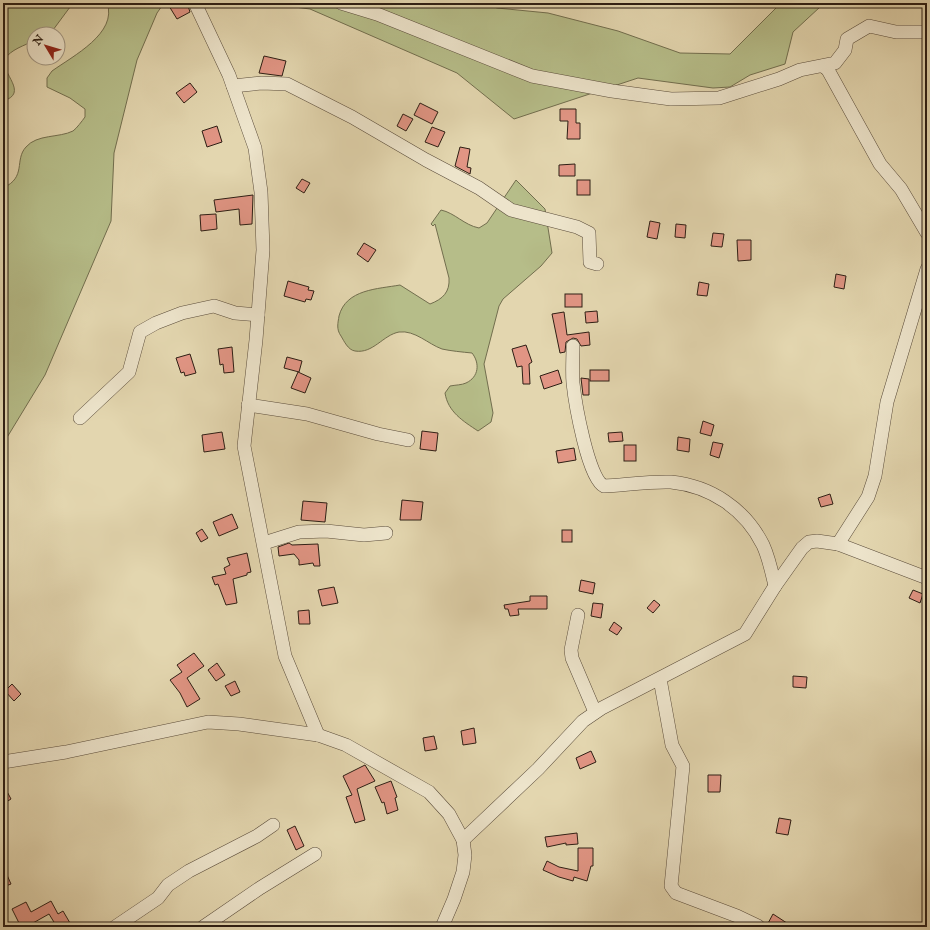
<svg xmlns="http://www.w3.org/2000/svg" width="930" height="930" font-family="'IM FELL English',serif">
	<rect width="100%" height="100%" fill="#e3d6af"/>
	<filter id="stains"><feTurbulence type="fractalNoise" baseFrequency=".005" numOctaves="4"/><feColorMatrix values="0 0 0 0 .2 0 0 0 0 .09 0 0 0 0 .02 0 0 0 .5 -.17"/></filter>
	<radialGradient id="worn" r=".72"><stop offset=".6" stop-color="#630" stop-opacity="0"/><stop offset="1" stop-color="#630" stop-opacity=".3"/></radialGradient>
	<g fill="#b6bd89" stroke="#726e4e">
		<path d="M3 3H73L53 30 47 34H34V41C25 45 10 50 5 59 0 73 30 93 3 101Z"/>
		<path d="M107 3H164L157 13 137 60 114 153 111 221 45 375 3 444V370L5 367 3 366V188C27 177 14 160 26 147 37 134 59 138 73 131 77 128 82 121 85 117V109L70 98 47 87V78L52 71C73 56 118 33 107 3Z"/>
		<polygon points="264,3 484,3 497,8 548,13 618,31 680,53 730,54 777,7 785,3 842,3 820,7 793,32 785,64 750,75 730,87 713,88 638,78 514,119 457,73 310,9"/>
		<path d="M516 180 545 209 552 253 541 266 503 299 499 306 484 364 493 413 491 422 478 431C463 421 448 412 445 393L450 386C455 385 462 385 466 383 479 377 480 363 472 353 462 352 451 351 442 349 428 344 415 330 399 332 383 335 373 354 355 351 348 350 344 341 341 336 336 329 338 323 339 316 346 289 378 289 400 285L430 304C443 299 450 292 449 278L435 224 433 226 431 224 441 210C455 213 464 225 479 228L487 223Z"/>
	</g>
	<g fill="#e19584" stroke="#2d1e14">
		<polygon points="175,3 187,3 190,12 177,19 169,6"/>
		<polygon points="264,56 286,61 282,76 259,73"/>
		<polygon points="190,83 197,92 184,103 176,93"/>
		<polygon points="420,103 438,112 432,124 414,115"/>
		<polygon points="560,109 576,109 576,123 580,123 580,139 567,139 568,121 560,121"/>
		<polygon points="403,114 413,119 406,131 397,126"/>
		<polygon points="217,126 222,142 207,147 202,131"/>
		<polygon points="432,127 445,132 438,147 425,142"/>
		<polygon points="460,147 470,149 467,167 471,168 470,174 455,166"/>
		<polygon points="575,164 575,176 559,176 559,165"/>
		<polygon points="302,179 310,183 304,193 296,188"/>
		<rect x="577" y="180" width="13" height="15"/>
		<polygon points="253,195 252,224 240,225 239,209 216,212 214,200"/>
		<polygon points="216,214 217,229 201,231 200,215"/>
		<polygon points="650,221 660,223 657,239 647,237"/>
		<polygon points="676,224 686,225 685,238 675,237"/>
		<polygon points="713,233 724,234 722,247 711,246"/>
		<polygon points="737,240 751,240 751,260 738,261"/>
		<polygon points="364,243 376,250 368,262 357,254"/>
		<polygon points="836,274 846,276 844,289 834,287"/>
		<polygon points="288,281 309,287 308,290 314,291 311,300 306,299 305,302 284,296"/>
		<polygon points="699,282 709,284 707,296 697,295"/>
		<rect x="565" y="294" width="17" height="13"/>
		<polygon points="597,311 598,322 586,323 585,312"/>
		<polygon points="564,312 567,335 589,332 590,345 581,346 577,339 573,338 566,342 565,352 560,353 552,314"/>
		<polygon points="526,345 532,362 529,364 530,384 523,384 522,366 517,367 512,349"/>
		<polygon points="232,347 234,372 224,373 223,364 220,365 218,349"/>
		<polygon points="190,354 196,373 185,376 184,372 181,373 176,358"/>
		<polygon points="287,357 302,361 299,372 284,368"/>
		<polygon points="558,370 562,383 544,389 540,376"/>
		<rect x="590" y="370" width="19" height="11"/>
		<polygon points="298,372 311,378 305,393 291,388"/>
		<polygon points="581,378 589,379 589,395 583,395"/>
		<polygon points="703,421 714,425 711,436 700,433"/>
		<polygon points="422,431 438,433 436,451 420,449"/>
		<polygon points="222,432 225,449 204,452 202,435"/>
		<polygon points="622,432 623,441 609,442 608,433"/>
		<polygon points="678,437 690,439 689,452 677,450"/>
		<polygon points="713,442 723,444 719,458 710,455"/>
		<rect x="624" y="445" width="12" height="16"/>
		<polygon points="574,448 576,460 558,463 556,451"/>
		<polygon points="830,494 833,504 821,507 818,498"/>
		<polygon points="402,500 423,502 421,520 400,520"/>
		<polygon points="303,501 327,503 325,522 301,520"/>
		<polygon points="232,514 238,528 219,536 213,522"/>
		<polygon points="202,529 208,538 201,542 196,533"/>
		<rect x="562" y="530" width="10" height="12"/>
		<polygon points="289,543 292,545 318,544 320,566 314,566 313,563 299,565 299,560 294,554 279,556 278,547"/>
		<polygon points="247,553 251,572 247,573 247,575 233,579 237,603 226,605 218,584 215,585 212,577 226,574 224,568 230,565 227,558"/>
		<polygon points="581,580 595,583 593,594 579,591"/>
		<polygon points="334,587 338,603 322,606 318,590"/>
		<polygon points="913,590 923,594 920,603 909,598"/>
		<polygon points="530,596 547,596 547,609 518,609 519,615 510,616 508,609 505,609 504,605 530,601"/>
		<polygon points="654,600 660,605 653,613 647,608"/>
		<polygon points="593,603 603,604 601,618 591,616"/>
		<polygon points="309,610 310,624 299,624 298,611"/>
		<polygon points="614,622 622,628 617,635 609,630"/>
		<polygon points="194,653 204,666 187,678 200,699 187,707 180,693 170,680 182,672 177,665"/>
		<polygon points="217,663 225,675 216,681 208,670"/>
		<polygon points="793,676 807,677 806,688 793,687"/>
		<polygon points="235,681 240,692 231,696 225,686"/>
		<polygon points="12,684 21,694 14,701 5,691"/>
		<polygon points="474,728 476,743 463,745 461,731"/>
		<polygon points="434,736 437,749 425,751 423,738"/>
		<polygon points="591,751 596,762 580,769 576,758"/>
		<polygon points="365,765 375,781 357,789 365,820 355,823 346,797 352,795 343,776"/>
		<polygon points="708,775 721,775 720,792 708,792"/>
		<polygon points="391,781 397,797 395,798 398,810 387,814 384,802 382,803 375,787"/>
		<polygon points="3,784 11,799 3,804"/>
		<polygon points="779,818 791,820 788,835 776,833"/>
		<polygon points="295,826 304,846 296,850 287,830"/>
		<polygon points="577,833 578,844 566,845 566,843 547,847 545,837"/>
		<polygon points="578,848 593,848 593,866 591,866 587,881 574,877 573,881 559,877 543,870 547,861 559,867 578,871"/>
		<polygon points="3,866 11,884 3,887"/>
		<polygon points="51,901 58,914 63,911 70,923 64,927 57,927 49,914 33,923 35,927 21,927 12,909 26,902 31,912"/>
		<polygon points="773,914 793,927 766,927"/>
	</g>
	<g fill="none" stroke-linecap="round" stroke-linejoin="round">
		<g stroke="#5a4c3b" stroke-width="14">
			<g id="minor">
				<polyline points="195,3 229,75 255,148 261,192 263,250 256,340 244,446 285,656 318,735"/>
				<polyline points="341,3 377,14 532,76 612,91 671,99 719,98 779,79 800,70 835,63 845,50 847,39 869,26 896,32 927,32"/>
				<polyline points="823,66 828,70 880,164 901,189 927,233"/>
				<polyline points="233,86 262,83 287,84 352,117 426,160 479,188 511,210 577,227 589,233 590,262 597,264"/>
				<path d="M573 346C573 358 572 371 573 383 575 402 588 479 604 486 624 485 652 481 671 482 711 486 745 509 763 545 769 558 772 573 775 586"/>
				<polyline points="248,405 307,414 378,434 408,440"/>
				<polyline points="80,418 129,372 140,332 156,323 182,313 214,306 235,313 258,315"/>
				<polyline points="264,543 299,532 326,531 364,535 386,533"/>
				<polyline points="838,544 868,497 875,476 887,402 927,269"/>
				<polyline points="578,615 571,650 572,658 595,712"/>
				<polyline points="660,679 672,745 683,766 671,886 676,893 737,916 758,926"/>
				<polyline points="3,762 66,752 208,722 239,724 318,735 346,745 429,792 449,814 463,840 465,855 463,872 454,899 442,927"/>
				<polyline points="463,840 538,769 583,721 602,708 745,634 775,586 802,548 809,542 817,541 838,544 927,578"/>
				<polyline points="115,927 158,898 168,885 189,871 257,836 273,825"/>
				<polyline points="203,927 260,888 315,854"/>
			</g>
		</g>
		<use href="#minor" stroke="#ede4cb" stroke-width="13"/>
	</g>
	<rect width="930" height="930" fill="none" stroke="#e3d6af" stroke-width="16"/>
	<rect x="4" y="4" width="922" height="922" fill="none" stroke="#2d1e14" stroke-width="2"/>
	<rect x="8" y="8" width="914" height="914" fill="none" stroke="#2d1e14"/>
	<g transform="translate(46 46) rotate(308)"><circle r="19" fill="#ede4cb" stroke="#a09582"/>
	<path d="M0-3L7 15L0 10L-7 15Z" fill="#8f2418"/>
	<text y="-6" font-size="11" font-weight="bold" text-anchor="middle" fill="#2d1e14">N</text>
	</g>
	<rect width="100%" height="100%" filter="url(#stains)"/>
	<rect width="100%" height="100%" fill="url(#worn)"/>
</svg>
